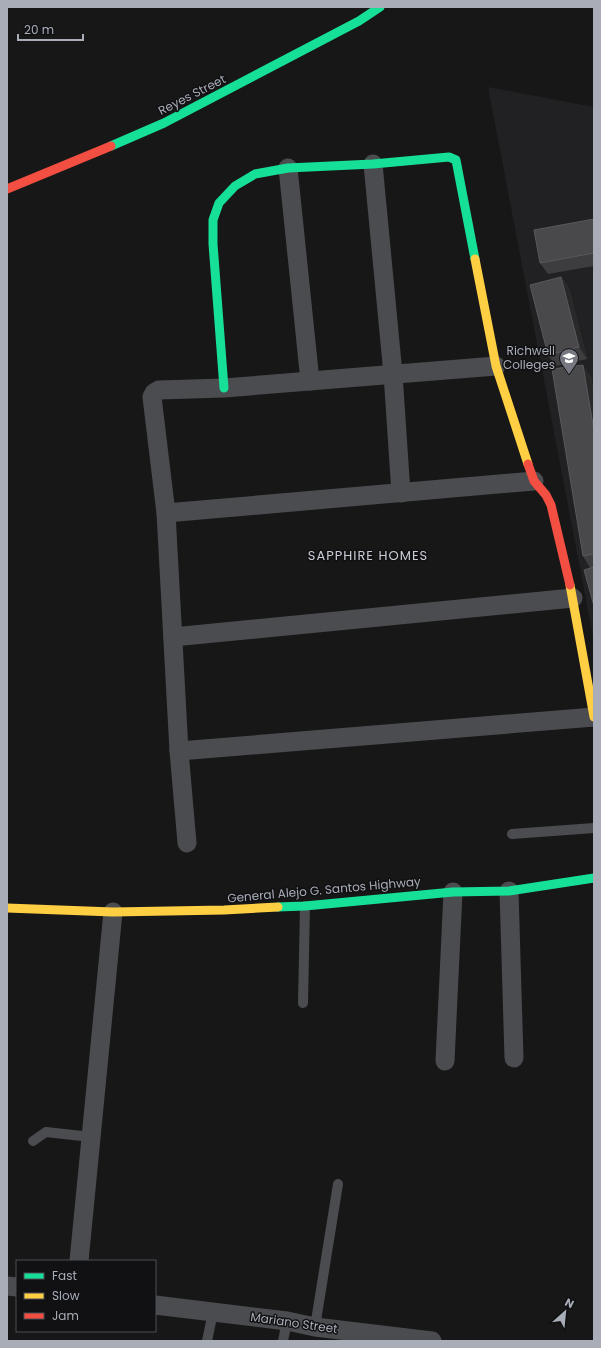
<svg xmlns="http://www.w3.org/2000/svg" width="601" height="1348" font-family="Poppins,sans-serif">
	<rect width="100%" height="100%" fill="#171717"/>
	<polygon fill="#212123" points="488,87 594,107 594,642"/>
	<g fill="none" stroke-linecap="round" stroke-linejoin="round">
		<g stroke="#4b4c50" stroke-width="10">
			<polyline points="512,834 594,828"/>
			<polyline points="303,1003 305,906"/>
			<polyline points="33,1141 46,1132 91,1137"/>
			<polyline points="315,1327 338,1184"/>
			<polyline points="207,1341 213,1312"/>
			<polyline points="283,1341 287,1321"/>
		</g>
		<g stroke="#4b4c50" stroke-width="19">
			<polyline points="373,164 393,374 401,493"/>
			<polyline points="288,168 310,381"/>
			<polyline points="166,513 534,481"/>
			<polyline points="173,637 573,598"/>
			<polyline points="179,751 594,717"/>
			<polyline points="187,843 179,751 166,513 152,397 154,393 159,390 224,388 496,366"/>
			<polyline points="509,891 514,1058"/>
			<polyline points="445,1061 453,892"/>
			<polyline points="79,1261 113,912"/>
			<polyline points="7,1286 17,1287"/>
			<polyline points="155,1305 287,1321 315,1327 432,1341"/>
		</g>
		<g stroke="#16e098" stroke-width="9">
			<polyline points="111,146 164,123 359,21 380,7"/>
			<polyline points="224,388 213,244 213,220 219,203 235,186 255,174 288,168 373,164 449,157 456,160 475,259"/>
			<polyline points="278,907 305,906 453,892 509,891 594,878"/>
		</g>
		<g stroke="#ffcf43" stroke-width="9">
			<polyline points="475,259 496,366 528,464"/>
			<polyline points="570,585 594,717"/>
			<polyline points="7,908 113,912 224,910 278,907"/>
		</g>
		<g stroke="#f24e42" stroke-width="9">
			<polyline points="7,189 111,146"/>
			<polyline points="528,464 534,481 546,495 551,505 570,585"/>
		</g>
	</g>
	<g fill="#3d3d3f">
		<polygon points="594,219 594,266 548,274 540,263"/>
		<polygon points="561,277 569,288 587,359 556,366 548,355"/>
		<polygon points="591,376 594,395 594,607 590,568 583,556"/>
	</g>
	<g fill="#29292a">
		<polygon points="561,277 569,288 587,359 579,347"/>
		<polygon points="583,365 591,376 594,395 594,431"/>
	</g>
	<g fill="#49494c" stroke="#58595d">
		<polygon points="594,219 594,253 540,263 534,230"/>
		<polygon points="561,277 579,347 548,355 530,285"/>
		<polygon points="583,365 594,431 594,554 583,556 552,369"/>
		<polygon points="594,567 594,606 584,570"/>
	</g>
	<defs>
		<g id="university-pin" transform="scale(1)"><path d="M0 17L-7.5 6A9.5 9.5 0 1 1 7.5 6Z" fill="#757880" stroke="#111113"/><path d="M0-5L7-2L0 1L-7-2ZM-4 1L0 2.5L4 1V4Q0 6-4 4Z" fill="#fff"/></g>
	</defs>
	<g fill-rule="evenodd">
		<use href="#university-pin" x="569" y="358"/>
	</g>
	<g text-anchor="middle" stroke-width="3" stroke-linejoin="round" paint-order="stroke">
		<g font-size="12" fill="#a8adb8" stroke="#111113">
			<text transform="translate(192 95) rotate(-27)" y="4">Reyes Street</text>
			<text transform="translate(324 890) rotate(-5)" y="4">General Alejo G. Santos Highway</text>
			<text transform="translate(294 1323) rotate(8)" y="4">Mariano Street</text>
		</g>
		<g font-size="12" fill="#a8adb8" stroke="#111113" text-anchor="end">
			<text x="555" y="355">Richwell<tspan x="555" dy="14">Colleges</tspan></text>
		</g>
		<g font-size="13" letter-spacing="1" fill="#c9ccd4" stroke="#111113">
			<text x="368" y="560">SAPPHIRE HOMES</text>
		</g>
	</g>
	<rect width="601" height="1348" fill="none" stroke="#a8adb8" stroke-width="16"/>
	<rect x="16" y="1260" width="140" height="72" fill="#111113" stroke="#4d4f55"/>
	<rect x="24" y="1273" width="20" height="6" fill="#16e098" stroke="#4d4f55"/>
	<text x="52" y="1280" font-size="12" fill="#a8adb8">Fast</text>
	<rect x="24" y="1293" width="20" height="6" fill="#ffcf43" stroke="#4d4f55"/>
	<text x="52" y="1300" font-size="12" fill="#a8adb8">Slow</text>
	<rect x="24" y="1313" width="20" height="6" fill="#f24e42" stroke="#4d4f55"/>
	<text x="52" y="1320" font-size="12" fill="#a8adb8">Jam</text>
	<g transform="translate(565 1312) rotate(27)" stroke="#111113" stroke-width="3" paint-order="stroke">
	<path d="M0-3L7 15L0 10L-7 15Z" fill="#a8adb8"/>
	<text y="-6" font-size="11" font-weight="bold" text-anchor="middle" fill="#a8adb8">N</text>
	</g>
	<path d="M18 34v6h65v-6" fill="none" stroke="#a8adb8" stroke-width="2"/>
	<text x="24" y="34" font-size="12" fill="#a8adb8" stroke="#111113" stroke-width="3" paint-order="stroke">20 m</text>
</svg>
